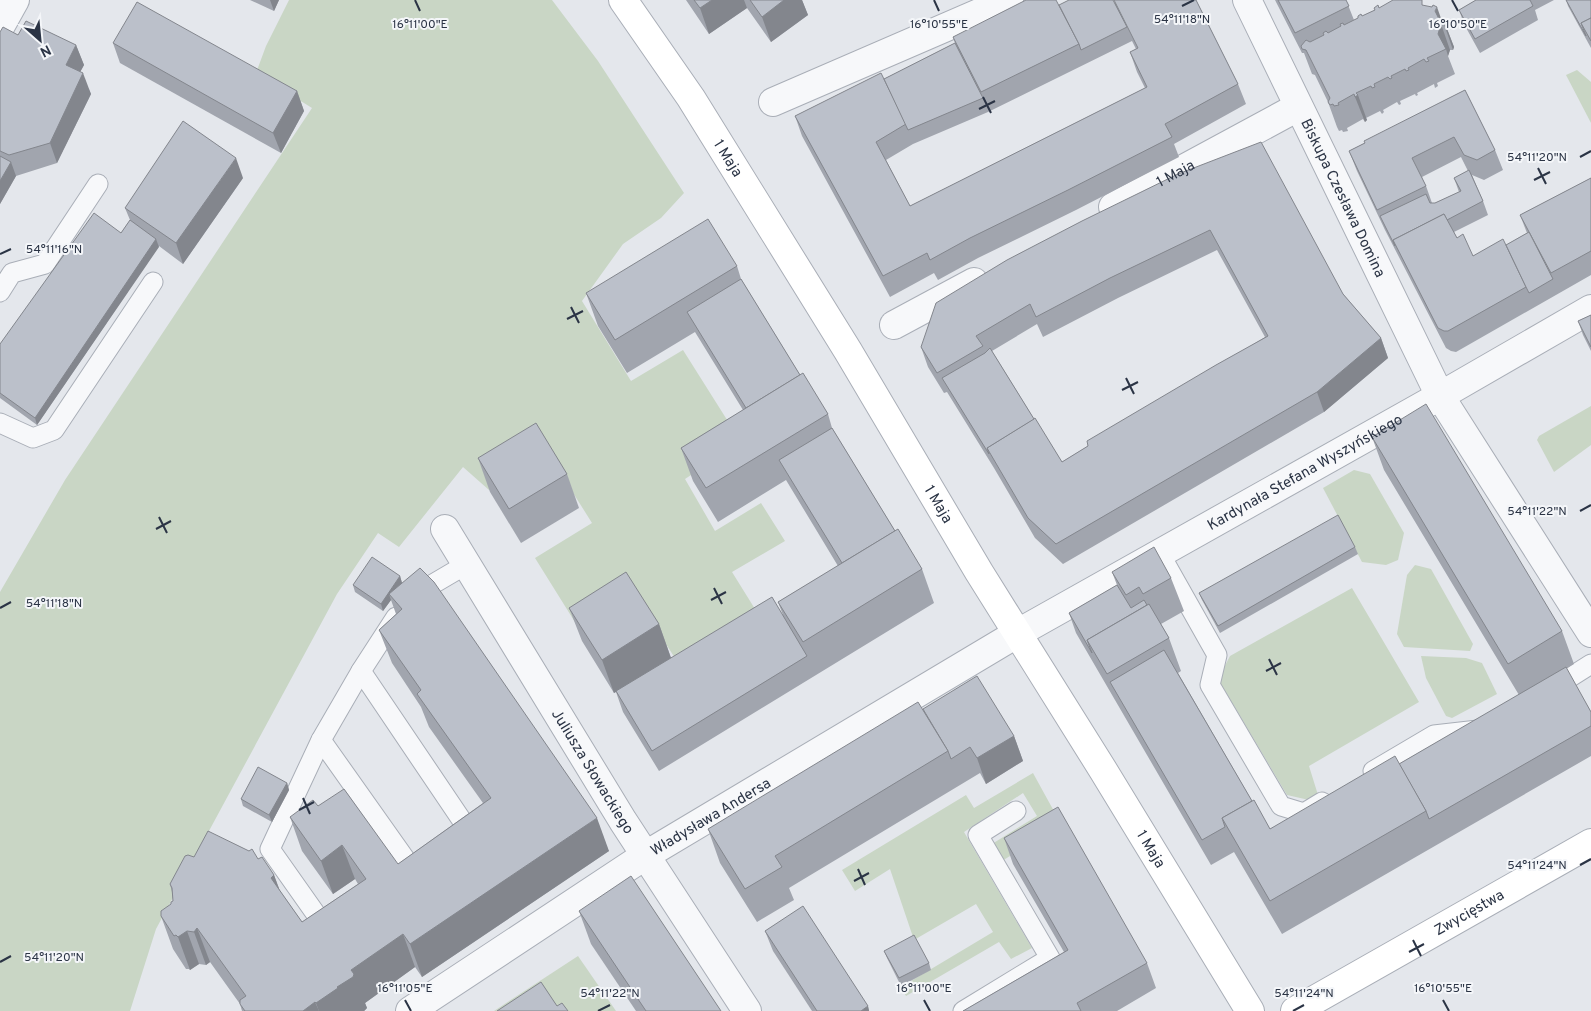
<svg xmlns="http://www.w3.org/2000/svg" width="1591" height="1011" font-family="Overpass,sans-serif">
	<rect width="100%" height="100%" fill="#e4e7ec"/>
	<g fill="#c9d6c5">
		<polygon points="289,0 552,0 598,61 684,193 661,218 623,244 582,301 631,381 683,350 741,442 685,479 715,531 761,503 785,541 732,572 755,609 675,658 638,601 583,635 535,558 592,523 548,453 489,490 463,467 399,547 378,533 337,594 156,929 130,1011 0,1011 0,592 65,480 312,108 256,73 266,46"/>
		<polygon points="1577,70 1591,82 1591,123 1566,75"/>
		<polygon points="1591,406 1591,445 1554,472 1537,440 1539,436"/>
		<polygon points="1354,470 1370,474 1404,533 1398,560 1386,565 1362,562 1323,488"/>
		<polygon points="1415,565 1431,569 1473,644 1470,651 1404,647 1397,634 1407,575"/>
		<polygon points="1352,588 1419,702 1309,766 1318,795 1309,800 1287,795 1218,679 1230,656"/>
		<polygon points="1421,656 1466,658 1482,663 1497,694 1452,718 1446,716 1426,678"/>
		<polygon points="1033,773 1061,824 1002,861 992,844 1037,816 1023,793 964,832 1032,948 1011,959 999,942 906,996 901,987 993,932 976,904 914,940 890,869 855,891 842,870 966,795 974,808"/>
		<polygon points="578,956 616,1011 494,1011"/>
	</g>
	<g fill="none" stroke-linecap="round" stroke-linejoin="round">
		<g stroke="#a9aeb7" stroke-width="21">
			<g id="lane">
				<polyline points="0,292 12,273 45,264 98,184"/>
				<polyline points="0,423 33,438 54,430 153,282"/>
				<polyline points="1160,554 1217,655 1210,685 1281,806 1304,813 1322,802"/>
				<polyline points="416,599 433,584 467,564"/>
				<polyline points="396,617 361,671 469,831"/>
				<polyline points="1550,690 1591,664"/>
				<polyline points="321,740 413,870"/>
				<polyline points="1373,771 1434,735 1478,730"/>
				<polyline points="325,927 270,849 321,740 361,671"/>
				<polyline points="963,1011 1050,958 978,835 1016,811"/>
			</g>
		</g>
		<g stroke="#a9aeb7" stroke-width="30">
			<g id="street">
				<path id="s1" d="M1247 0 1440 396 1591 633"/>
				<polyline points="0,27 15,0"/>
				<polyline points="773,102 1009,0"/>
				<path id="s2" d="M1113 207 1298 107"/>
				<polyline points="894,325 974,282"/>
				<path id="s3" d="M445 529 623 821 747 1011"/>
				<path id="s4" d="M410 1011 646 855 1018 633 1440 396 1591 309"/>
			</g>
		</g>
		<g stroke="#a9aeb7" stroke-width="30">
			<g id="secondary">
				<path id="s5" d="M623 0 691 98 848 351 979 572 1103 770 1250 1011"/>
				<path id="s6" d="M1295 1011 1591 843"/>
			</g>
		</g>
		<use href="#lane" stroke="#f7f8fa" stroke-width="19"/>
		<use href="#street" stroke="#f7f8fa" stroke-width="28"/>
		<use href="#secondary" stroke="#fff" stroke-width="28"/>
	</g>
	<g fill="#a1a5ae" fill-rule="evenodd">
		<polygon points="250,0 279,0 274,11"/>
		<polygon points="686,0 802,0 808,15 771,42 747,8 709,34"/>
		<path d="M1196 0 1238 84 1246 104 1174 144 1179 157 1076 210 978 258 938 280 934 273 890 297 802 136 795 116 884 79 955 43 953 37 1059 5ZM1132 41 1136 49 1130 52 1137 72 1145 88 910 206 886 160 913 144 988 112Z"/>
		<polygon points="1275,0 1346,0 1354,20 1379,8 1424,6 1442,21 1444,21 1454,47 1453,50 1450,50 1448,56 1455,74 1437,83 1438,86 1435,88 1434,84 1417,93 1418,95 1416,96 1415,94 1400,101 1401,104 1399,105 1397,102 1383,110 1384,112 1382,114 1380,111 1366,118 1367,120 1365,122 1363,119 1347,128 1348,131 1343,132 1342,130 1339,131 1337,127 1328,102 1315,75 1312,74 1304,53 1302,53"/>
		<polygon points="1476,0 1554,0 1535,10 1538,20 1480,53 1464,24 1459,10"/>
		<polygon points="1566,0 1591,0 1591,48 1568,6"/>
		<polygon points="0,32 76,45 84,65 80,72 91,94 57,163 16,176 0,204"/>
		<polygon points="113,43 297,91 304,111 281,153 120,63"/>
		<path d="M1465 90 1495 150 1503 170 1484 180 1472 175 1483 201 1488 215 1454 232 1457 238 1473 256 1506 245 1527 233 1520 215 1591 178V275L1456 352 1451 351 1446 348 1385 230 1357 171 1349 151ZM1461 157 1468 171 1454 178 1459 192 1435 203H1432L1426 186 1422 177Z"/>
		<path d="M1178 174 1343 294 1381 338 1388 358 1324 412 1063 564 1035 538 994 468 947 392 944 393 928 367 921 347ZM1217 250 1265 337 1062 462 1034 419 992 351 1037 324 1043 337 1118 298Z"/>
		<polygon points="243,178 183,264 159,246 37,425 0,398 0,344 121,233 130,220 125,208"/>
		<polygon points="737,266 741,279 800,375 828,414 832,428 895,531 922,569 934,603 659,771 623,712 616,692 614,693 582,641 569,608 659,624 671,658 783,615 778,602 838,566 786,480 718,522 693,481 681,448 743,410 695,332 627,373 598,326 586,293"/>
		<polygon points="1591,315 1591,351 1583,335 1578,321"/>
		<polygon points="1372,437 1562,631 1574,664 1566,669 1591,712 1591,756 1282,934 1234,852 1211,865 1076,633 1069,613 1117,585 1112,572 1171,578 1184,611 1161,624 1169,638 1181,671 1178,673 1252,801 1270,829 1399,764 1519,695 1384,470"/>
		<polygon points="478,458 567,474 579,508 521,543 490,492"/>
		<polygon points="1355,547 1358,554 1220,633 1202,600 1199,593"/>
		<polygon points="400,576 402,583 609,851 422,977 415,967 365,1003 367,1008 364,1011 242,1011 240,1004 210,962 206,965 199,964 190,970 189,969 186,969 173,949 161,916 173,901 172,892 170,884 194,857 258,859 274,875 280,891 302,922 358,884 355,879 333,894 302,851 290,817 318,806 398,864 483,803 429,727 421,707 392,663 379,630 396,614 391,600 383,611 355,592 353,585"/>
		<polygon points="923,709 1014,736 1023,761 986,784 980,773 789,888 794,900 757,922 720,863 708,829"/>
		<polygon points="287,783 289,790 272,822 243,806 241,799"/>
		<polygon points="1004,838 1147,963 1156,988 1117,1011 963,1011 1064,952 1013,864"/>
		<polygon points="579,911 721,1011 636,1011 591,944"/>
		<polygon points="765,931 868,1006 869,1011 812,1011 773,951"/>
		<polygon points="884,951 929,963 931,970 901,986 887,958"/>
	</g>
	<g fill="#83868d">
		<polygon points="270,0 279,0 274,11"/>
		<polygon points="712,0 744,0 747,8 709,34 700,8"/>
		<polygon points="784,0 802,0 808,15 771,42 762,17"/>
		<polygon points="1437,7 1443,24 1441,24 1450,50 1448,56 1446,49 1438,34 1435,11"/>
		<polygon points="1444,21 1454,47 1453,50 1444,24"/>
		<polygon points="76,45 84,65 73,85 66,65"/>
		<polygon points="83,73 91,94 57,163 50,143"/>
		<polygon points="297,91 304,111 281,153 273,133"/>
		<polygon points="1358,95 1367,120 1365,122 1355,97"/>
		<polygon points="236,158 243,178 183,264 176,243"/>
		<polygon points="11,162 16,176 0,204 0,181"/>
		<polygon points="156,239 159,247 37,425 35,418"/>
		<polygon points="1381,338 1388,358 1324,412 1317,392"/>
		<polygon points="400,576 402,583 389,594 391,600 383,611 381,604"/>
		<polygon points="659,624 671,658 614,693 602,660"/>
		<polygon points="1014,736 1023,761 986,784 977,758"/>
		<polygon points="287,783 289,790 272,822 269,815"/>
		<polygon points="597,818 609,851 422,977 410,944"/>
		<polygon points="342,845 355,879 333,894 321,861"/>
		<polygon points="274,875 286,908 271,878"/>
		<polygon points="197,928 210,962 206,965 194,932"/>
		<polygon points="187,931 199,964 190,970 178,937"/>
		<polygon points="403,934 415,967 365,1003 367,1008 364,1011 319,1011 316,1003 337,987 351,970"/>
		<polygon points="315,1002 319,1011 303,1011"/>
		<polygon points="868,1006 869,1011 861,1011"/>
	</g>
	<g fill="#bbc0ca" stroke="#83868d">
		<polygon points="694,0 712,0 700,8"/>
		<polygon points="750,0 784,0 762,17"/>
		<polygon points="1026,0 1056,0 1079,44 981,92 953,37"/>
		<polygon points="1069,0 1113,0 1127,27 1081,50 1079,44 1059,5"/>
		<polygon points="1114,0 1196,0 1238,84 1165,124 1172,137 1068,190 970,238 930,260 927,253 883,276 795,116 881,73 906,124 876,142 910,206 1147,87 1130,52 1138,48"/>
		<polygon points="1278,0 1346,0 1349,6 1295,33"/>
		<polygon points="1393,0 1422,0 1422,5 1432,7 1433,5 1437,7 1435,11 1440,21 1444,21 1444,24 1441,24 1438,34 1446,49 1427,58 1429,61 1426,62 1424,59 1408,68 1409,70 1406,71 1405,69 1391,76 1392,78 1390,79 1388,77 1374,84 1375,87 1372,88 1371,86 1356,93 1358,95 1355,97 1354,94 1338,103 1339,105 1334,106 1333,104 1330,105 1328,102 1330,98 1306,50 1302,49 1301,46 1306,40 1310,42 1324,35 1323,33 1326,31 1328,33 1341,26 1340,24 1343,23 1344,25 1358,18 1358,16 1361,14 1362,16 1375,10 1374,8 1378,5 1379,8"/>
		<polygon points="1476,0 1530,0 1533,6 1475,39 1459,10"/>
		<polygon points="1566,0 1591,0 1591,18 1581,23 1586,36"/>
		<polygon points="137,2 297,91 273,133 113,43"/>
		<polygon points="1591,18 1591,41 1581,23"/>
		<polygon points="26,21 76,45 66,65 83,73 50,143 9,155 0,151 0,32 3,27 18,35"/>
		<polygon points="955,43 983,98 908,130 884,79"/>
		<polygon points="1465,90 1495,150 1477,160 1464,155 1454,137 1412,158 1426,186 1377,210 1349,151 1365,143 1364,141"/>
		<polygon points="183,121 236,158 176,243 125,208"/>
		<polygon points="1261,142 1343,294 1381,338 1317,392 1056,544 1028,518 987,448 1035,418 1062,462 1088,446 1087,441 1216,365 1268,336 1210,230 1110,278 1036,317 1030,304 976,336 983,346 937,373 921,347 936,303 1007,260 1082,221 1178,174"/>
		<polygon points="0,156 11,162 0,181"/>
		<polygon points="1469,170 1483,201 1447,220 1444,214 1393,240 1395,246 1380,216 1426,194 1430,203 1435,203 1461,191 1454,178"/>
		<polygon points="1591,178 1591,251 1551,273 1520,215"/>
		<polygon points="94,213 121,233 130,220 156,239 35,418 0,393 0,344"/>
		<polygon points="1444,214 1457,238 1463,234 1473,256 1503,239 1526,287 1448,331 1444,331 1438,328 1393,240"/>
		<polygon points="708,219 737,266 615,340 586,293"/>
		<polygon points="1529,232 1553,279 1529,293 1526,287 1506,245"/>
		<polygon points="741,279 800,375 746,408 687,312"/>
		<polygon points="1591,315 1591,347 1578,321"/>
		<polygon points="990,348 1034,419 987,448 989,454 942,378 985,353"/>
		<polygon points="803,373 828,414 706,488 681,448"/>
		<polygon points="1426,404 1562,631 1508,664 1372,437"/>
		<polygon points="536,423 567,474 509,509 478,458"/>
		<polygon points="832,428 895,531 842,563 779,460"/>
		<polygon points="1338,515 1355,547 1218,626 1199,593"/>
		<polygon points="898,529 922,569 803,642 778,602"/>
		<polygon points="1154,547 1171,578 1143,594 1139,587 1126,595 1112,572"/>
		<polygon points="372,557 400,576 381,604 353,585"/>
		<polygon points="420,568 434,582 597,818 410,944 403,934 351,970 354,974 353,977 337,987 338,988 316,1003 315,1002 303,1011 245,1011 240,1004 240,1000 246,996 197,928 194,932 187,931 178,937 176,935 174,936 161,916 161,911 171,904 171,902 173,901 172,888 170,884 185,856 188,855 194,857 208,831 249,851 252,849 258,859 262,857 274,875 271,878 302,922 366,879 342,845 321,861 290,817 313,800 318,806 344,789 398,864 491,798 417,694 421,690 379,630 402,609 389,594"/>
		<polygon points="626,572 659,624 602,660 569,608"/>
		<polygon points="1117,585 1131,608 1144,600 1147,605 1087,640 1092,653 1069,613"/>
		<polygon points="772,597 807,656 652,751 616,691"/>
		<polygon points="1149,604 1169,638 1107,674 1087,640"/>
		<polygon points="1164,650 1252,801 1222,818 1225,827 1202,840 1110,682"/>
		<polygon points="1566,667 1591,712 1591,726 1429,819 1426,811 1399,764"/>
		<polygon points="977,676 1014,736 977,758 970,747 951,759 948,751 923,709"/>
		<polygon points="918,702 948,751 775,856 782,867 745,889 708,829"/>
		<polygon points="1395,756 1426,811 1270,901 1222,818 1254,800 1270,829"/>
		<polygon points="258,767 287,783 269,815 241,799"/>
		<polygon points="1058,807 1147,963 1077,1003 1081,1011 963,1011 1068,950 1004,838"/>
		<polygon points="631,876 721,1011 646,1011 579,911"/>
		<polygon points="803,906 868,1006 861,1011 817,1011 765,931"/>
		<polygon points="914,935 929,963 899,978 884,951"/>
		<polygon points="541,982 557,1006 562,1003 568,1011 497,1011"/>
	</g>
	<path fill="none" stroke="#2b3445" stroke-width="2" d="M415 0 420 11M934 0 939 11M1452 0 1458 11M1182 6 1194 0M983 97 991 113M979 109 995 101M1580 157 1591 151M1538 168 1546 184M1534 180 1550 172M0 254 11 249M571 307 579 323M567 319 583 311M1126 378 1134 394M1122 390 1138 382M1580 511 1591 505M159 517 167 533M156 529 171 521M714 588 722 604M711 600 726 592M0 608 11 602M1269 659 1277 675M1266 671 1281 663M303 798 310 814M299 810 314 802M1580 865 1591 859M858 869 865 885M854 881 869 873M1413 940 1421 956M1409 952 1424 944M0 962 11 956M405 1000 411 1011M924 1000 930 1011M1443 1000 1449 1011M598 1011 610 1005M1293 1011 1304 1005"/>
	<g text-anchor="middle" stroke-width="4" stroke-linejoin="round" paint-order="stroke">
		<g font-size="15" fill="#2b3445" stroke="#f4f6f9">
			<text dy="5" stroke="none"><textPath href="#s5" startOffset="190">1 Maja</textPath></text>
			<text dy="5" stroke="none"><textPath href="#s2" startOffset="71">1 Maja</textPath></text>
			<text dy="5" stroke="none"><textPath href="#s1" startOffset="220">Biskupa Czesława Domina</textPath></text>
			<text dy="5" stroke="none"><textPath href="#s4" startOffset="1045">Kardynała Stefana Wyszyńskiego</textPath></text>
			<text dy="5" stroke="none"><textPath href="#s5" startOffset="595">1 Maja</textPath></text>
			<text dy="5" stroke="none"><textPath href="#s3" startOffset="284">Juliusza Słowackiego</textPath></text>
			<text dy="5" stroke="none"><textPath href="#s4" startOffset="358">Władysława Andersa</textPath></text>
			<text dy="5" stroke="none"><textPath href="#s5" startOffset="1000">1 Maja</textPath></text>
			<text dy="5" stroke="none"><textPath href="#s6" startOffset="200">Zwycięstwa</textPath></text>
		</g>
	</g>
	<g font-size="12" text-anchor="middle" fill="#2b3445" stroke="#f4f6f9" stroke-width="4" stroke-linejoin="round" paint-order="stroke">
		<text x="1182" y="23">54°11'18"N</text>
		<text x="420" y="28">16°11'00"E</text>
		<text x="939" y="28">16°10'55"E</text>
		<text x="1458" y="28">16°10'50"E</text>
		<text x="1537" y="161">54°11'20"N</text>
		<text x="54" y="253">54°11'16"N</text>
		<text x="1537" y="515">54°11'22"N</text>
		<text x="54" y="607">54°11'18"N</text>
		<text x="1537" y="869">54°11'24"N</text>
		<text x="54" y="961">54°11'20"N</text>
		<text x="405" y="992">16°11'05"E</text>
		<text x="924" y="992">16°11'00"E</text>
		<text x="1443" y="992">16°10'55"E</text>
		<text x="610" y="997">54°11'22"N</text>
		<text x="1304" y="997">54°11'24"N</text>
	</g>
	<g transform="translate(40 40) rotate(153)" stroke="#f4f6f9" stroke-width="4" paint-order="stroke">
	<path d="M0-4L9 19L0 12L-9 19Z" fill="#2b3445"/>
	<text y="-8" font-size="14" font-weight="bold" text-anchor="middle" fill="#2b3445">N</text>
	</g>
</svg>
